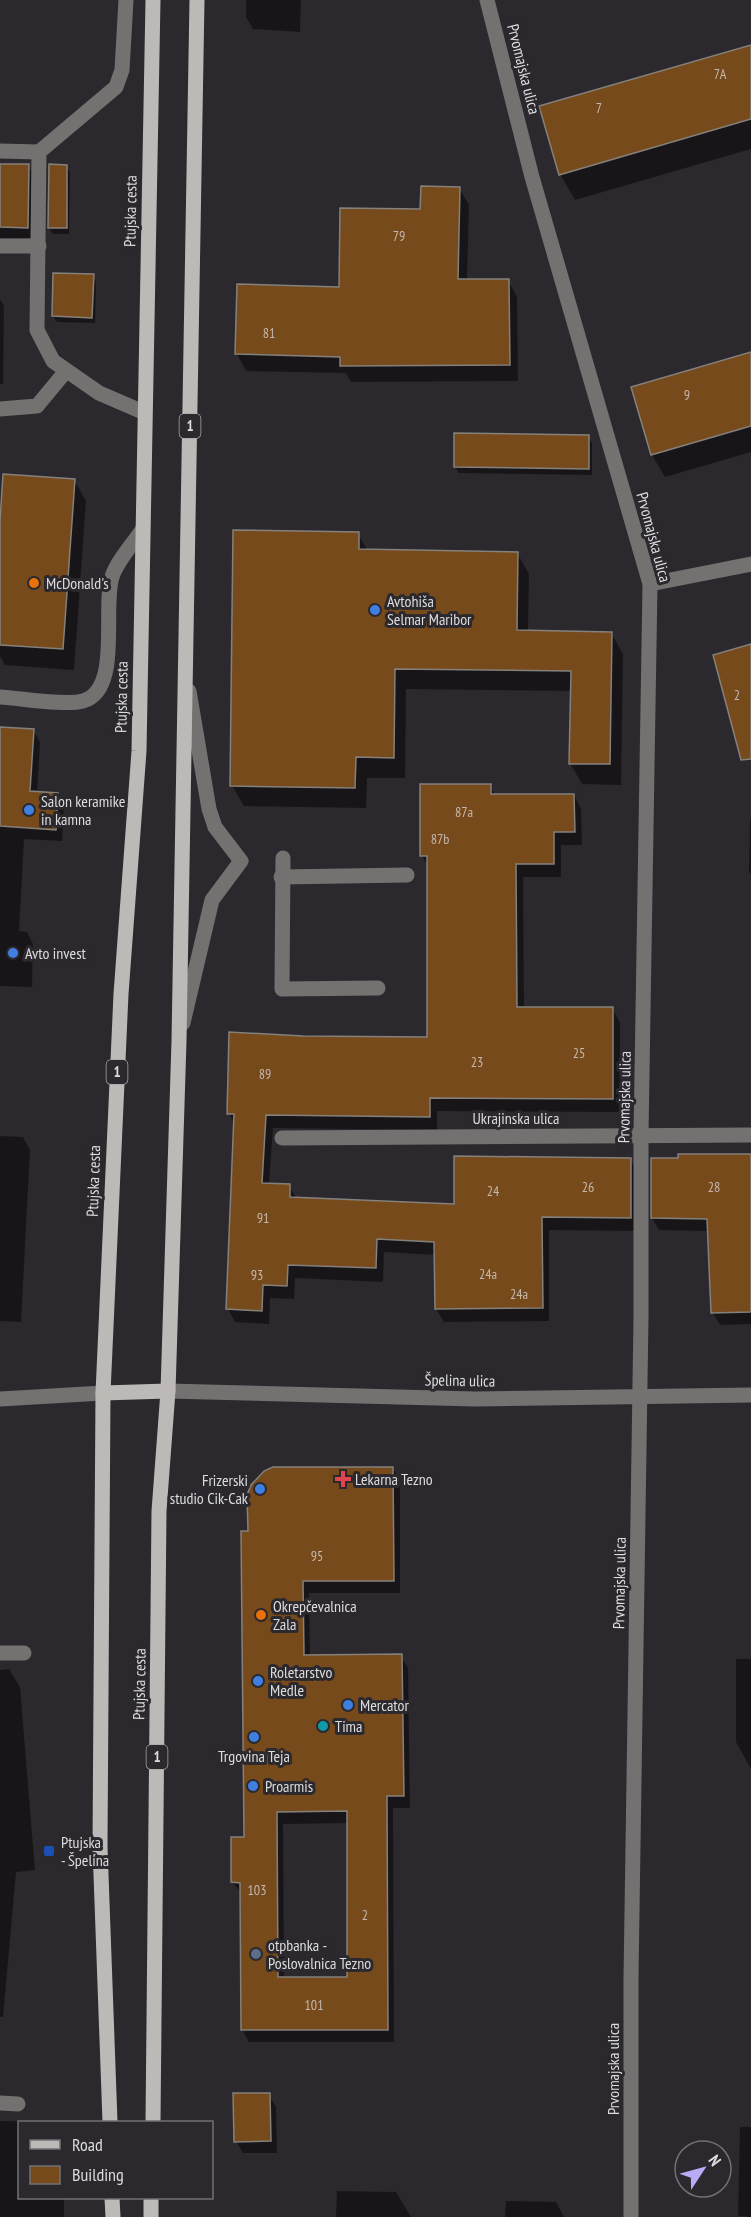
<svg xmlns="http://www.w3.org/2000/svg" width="751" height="2217" font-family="'PT Sans Narrow',sans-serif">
	<rect width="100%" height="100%" fill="#2b292e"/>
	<g fill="#0007" fill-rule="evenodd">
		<polygon points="246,0 301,0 300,32 253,29 246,17"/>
		<polygon points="751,46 751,149 575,200 560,174"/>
		<polygon points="0,165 28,166 35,177 34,238 0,238"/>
		<polygon points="66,166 70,172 69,234 53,234 49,228"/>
		<polygon points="459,188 469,205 467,280 508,280 517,297 518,381 351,382 346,373 246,371 237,354 239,285 340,289"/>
		<polygon points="93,276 96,282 95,323 57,322 53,316"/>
		<polygon points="0,299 4,306 3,384 0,384"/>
		<polygon points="751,354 751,452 665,477 652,455 633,388"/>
		<polygon points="588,437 592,443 592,475 459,473 455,467"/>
		<polygon points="74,480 86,501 74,670 5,665 0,656 0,542"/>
		<polygon points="358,534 368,551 517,553 529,574 528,632 611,633 623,654 621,785 582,784 570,763 572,691 406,689 405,778 367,778 366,808 244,806 232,786"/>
		<polygon points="0,728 33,730 40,742 37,793 57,794 64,806 62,841 24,839 19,931 27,932 33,944 32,987 0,986"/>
		<polygon points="490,786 495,795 574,795 581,809 582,845 561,845 561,877 523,877 524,1008 612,1008 620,1022 620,1112 437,1111 437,1130 273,1128 269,1185 289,1186 297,1199 455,1206 630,1159 638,1173 638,1231 549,1230 549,1321 444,1322 436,1309 436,1255 384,1252 383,1282 295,1278 294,1299 270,1298 269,1324 235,1322 228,1309 235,1124 229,1114 303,1038 429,1038 428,867 422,855"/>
		<polygon points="750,819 751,819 751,874 749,872"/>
		<polygon points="0,1136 23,1137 30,1150 21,1322 0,1321"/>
		<polygon points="751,1156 751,1324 720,1325 713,1313 709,1231 659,1230 652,1218"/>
		<path d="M393 1468 400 1481V1593H309L310 1657 401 1656 408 1668 410 1808H393L394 2042H249L242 2029V1894L232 1882 245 1838 249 1533ZM348 1823V1979L284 1978 283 1824Z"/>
		<polygon points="736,1659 751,1659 751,1769 736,1742"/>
		<polygon points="9,1669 20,1687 35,1870 16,1872 3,2017 0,2017 0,1670"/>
		<polygon points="269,2095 276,2107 277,2153 243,2153 236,2141"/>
		<polygon points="0,2121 54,2122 20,2122 20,2198 64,2198 64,2217 0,2217"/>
		<polygon points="740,2127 751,2127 751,2217 738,2216"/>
		<polygon points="337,2191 396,2192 411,2217 336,2217"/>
		<polygon points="506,2201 556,2202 564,2217 505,2217"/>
	</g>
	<g fill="#774a1c" stroke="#84807c" stroke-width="1.5" fill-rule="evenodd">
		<polygon points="751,45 751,119 559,175 539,106"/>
		<polygon points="0,164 29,164 28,228 0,227"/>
		<polygon points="49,164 67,165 67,228 48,228"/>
		<polygon points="421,186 460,187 458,279 509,279 510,365 340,366 340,357 235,354 237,284 339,287 340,208 420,209"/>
		<polygon points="53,273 94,274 92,318 52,316"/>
		<polygon points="751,352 751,426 651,455 631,387"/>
		<polygon points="454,433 589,435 589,469 454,467"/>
		<polygon points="3,474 75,479 63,649 0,645 0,521"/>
		<polygon points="233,530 359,532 359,549 518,552 517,630 612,632 610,764 569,764 571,671 395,669 394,758 356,757 355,788 230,786"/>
		<polygon points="751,644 751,759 741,760 713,655"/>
		<polygon points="0,727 34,729 30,791 58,793 56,830 0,826"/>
		<polygon points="420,784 491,784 491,794 574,794 575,832 554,832 554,864 516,864 517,1007 613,1007 613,1099 430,1098 430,1117 266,1115 262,1183 290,1184 290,1197 454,1204 454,1156 631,1158 631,1218 542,1217 543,1308 435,1309 434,1242 377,1239 376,1268 288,1265 287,1286 263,1285 262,1311 226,1309 234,1114 227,1114 229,1032 303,1036 427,1037 427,856 420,856"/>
		<polygon points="678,1154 751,1154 751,1312 711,1313 707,1219 651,1218 651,1158 678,1158"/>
		<path d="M273 1467H393L394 1581H303L304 1655 402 1654 404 1796H387L388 2030H241L240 1883 231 1882V1837H244L241 1531H248L247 1495 251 1485 264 1471ZM347 1811V1977H278L277 1812Z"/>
		<polygon points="233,2093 270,2093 271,2141 234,2142"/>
	</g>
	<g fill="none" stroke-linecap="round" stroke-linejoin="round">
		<g stroke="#737270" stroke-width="15">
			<polyline points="126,0 122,70 116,87 39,152 37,330 53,361 99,393 143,412"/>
			<polyline points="487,0 532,177 650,584 641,1135 641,1317 631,1978 631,2217"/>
			<polyline points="0,151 39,152"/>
			<polyline points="0,246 39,246"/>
			<polyline points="0,409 37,406 66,371"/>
			<polyline points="650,584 751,564"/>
			<path d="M0 697C20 698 65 706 83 701 122 690 102 608 112 577 117 561 133 544 142 530"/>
			<polyline points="283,858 282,989 378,988"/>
			<polyline points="281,877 407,875"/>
			<polyline points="183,1023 212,900 241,861 215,827 209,809 189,691"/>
			<polyline points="282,1138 751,1135"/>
			<polyline points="168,1391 475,1399 751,1395"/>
			<polyline points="0,1399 103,1393"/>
			<polyline points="0,1653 24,1653"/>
			<polyline points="0,2103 18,2104"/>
		</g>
		<g stroke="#bdb9b6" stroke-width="15">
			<polyline points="103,1393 168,1391"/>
			<polyline points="110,2122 100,1847 103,1393 121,994 139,751 153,0"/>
			<polyline points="153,2122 159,1511 168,1391 179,1041 197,0"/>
			<polyline points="112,2198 113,2217"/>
			<polyline points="151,2217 151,2198"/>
		</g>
	</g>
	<g fill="#e8710a" stroke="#2b292e" stroke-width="2">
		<circle cx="34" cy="583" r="6"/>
		<circle cx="261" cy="1615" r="6"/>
	</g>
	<g fill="#3f7fe0" stroke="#2b292e" stroke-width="2">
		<circle cx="375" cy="610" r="6"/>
		<circle cx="29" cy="810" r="6"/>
		<circle cx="13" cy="953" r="6"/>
		<circle cx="260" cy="1489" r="6"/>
		<circle cx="258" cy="1681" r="6"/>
		<circle cx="348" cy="1705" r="6"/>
		<circle cx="254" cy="1737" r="6"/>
		<circle cx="253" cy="1786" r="6"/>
	</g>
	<path fill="#e0444e" stroke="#2b292e" stroke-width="2" d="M340 1470h6v6h6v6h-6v6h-6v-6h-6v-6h6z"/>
	<circle fill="#0f9aa8" stroke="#2b292e" stroke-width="2" cx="323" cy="1726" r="6"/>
	<rect fill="#1a4fb4" stroke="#2b292e" stroke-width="2" x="43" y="1845" width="12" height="12" rx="3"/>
	<circle fill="#5c6f8a" stroke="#2b292e" stroke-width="2" cx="256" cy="1954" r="6"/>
	<g text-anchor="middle" stroke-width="6" stroke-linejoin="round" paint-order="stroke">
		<g font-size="14" fill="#c4b8ae">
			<text x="720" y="79">7A</text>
			<text x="599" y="113">7</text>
			<text x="399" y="241">79</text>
			<text x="269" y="338">81</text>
			<text x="687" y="400">9</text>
			<text x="737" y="700">2</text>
			<text x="464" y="817">87a</text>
			<text x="440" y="844">87b</text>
			<text x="579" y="1058">25</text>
			<text x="477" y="1067">23</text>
			<text x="265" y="1079">89</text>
			<text x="588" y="1192">26</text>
			<text x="714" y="1192">28</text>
			<text x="493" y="1196">24</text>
			<text x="263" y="1223">91</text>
			<text x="488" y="1279">24a</text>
			<text x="257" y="1280">93</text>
			<text x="519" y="1299">24a</text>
			<text x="317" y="1561">95</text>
			<text x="257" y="1895">103</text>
			<text x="365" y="1920">2</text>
			<text x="314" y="2010">101</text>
		</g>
		<g fill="#2b292e" stroke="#a8a6aa" stroke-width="1.5">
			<rect x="179.5" y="414" width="21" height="24" rx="4.5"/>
			<rect x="106.5" y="1060" width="21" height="24" rx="4.5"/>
			<rect x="146.5" y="1745" width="21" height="24" rx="4.5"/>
		</g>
		<g font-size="15" font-weight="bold" fill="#dddcdf">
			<text x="190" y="431">1</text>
			<text x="117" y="1077">1</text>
			<text x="157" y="1762">1</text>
		</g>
		<g font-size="16" fill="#dddcdf" stroke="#2b292e">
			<text transform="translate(524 69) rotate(76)" y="6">Prvomajska ulica</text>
			<text transform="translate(130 211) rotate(-89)" y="6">Ptujska cesta</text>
			<text transform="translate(654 537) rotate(75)" y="6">Prvomajska ulica</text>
			<text transform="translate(121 697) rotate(-89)" y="6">Ptujska cesta</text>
			<text transform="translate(624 1097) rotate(-89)" y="6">Prvomajska ulica</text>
			<text x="516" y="1124">Ukrajinska ulica</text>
			<text transform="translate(93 1181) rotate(-88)" y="6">Ptujska cesta</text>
			<text transform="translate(460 1380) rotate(1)" y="6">Špelina ulica</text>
			<text transform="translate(619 1583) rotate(-89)" y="6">Prvomajska ulica</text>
			<text transform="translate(139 1684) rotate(-89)" y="6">Ptujska cesta</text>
			<text transform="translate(613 2069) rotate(-90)" y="6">Prvomajska ulica</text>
		</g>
		<g font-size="16" fill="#dddcdf" stroke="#2b292e" text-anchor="start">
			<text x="46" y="589">McDonald's</text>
			<text x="387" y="607">Avtohiša<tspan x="387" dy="18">Selmar Maribor</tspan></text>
			<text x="41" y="807">Salon keramike<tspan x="41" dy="18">in kamna</tspan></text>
			<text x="25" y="959">Avto invest</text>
			<text x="355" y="1485">Lekarna Tezno</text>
			<text x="248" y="1486" text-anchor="end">Frizerski<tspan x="248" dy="18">studio Cik-Cak</tspan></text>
			<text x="273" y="1612">Okrepčevalnica<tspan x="273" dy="18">Zala</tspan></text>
			<text x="270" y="1678">Roletarstvo<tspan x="270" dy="18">Medle</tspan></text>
			<text x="360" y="1711">Mercator</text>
			<text x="335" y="1732">Tima</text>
			<text x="254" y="1762" text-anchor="middle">Trgovina Teja</text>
			<text x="265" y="1792">Proarmis</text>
			<text x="61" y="1848">Ptujska<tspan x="61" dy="18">- Špelina</tspan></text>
			<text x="268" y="1951">otpbanka -<tspan x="268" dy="18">Poslovalnica Tezno</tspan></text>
		</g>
	</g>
	<rect x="18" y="2121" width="195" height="78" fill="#2b292e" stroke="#727175" stroke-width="1.5"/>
	<rect x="30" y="2140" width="30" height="9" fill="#bdb9b6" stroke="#727175" stroke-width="1.5"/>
	<text x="72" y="2151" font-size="18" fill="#dddcdf">Road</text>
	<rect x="30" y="2166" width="30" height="18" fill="#774a1c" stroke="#727175" stroke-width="1.5"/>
	<text x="72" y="2181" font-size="18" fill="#dddcdf">Building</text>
	<g transform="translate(703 2169) rotate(54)"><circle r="28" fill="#2b292e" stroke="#727175" stroke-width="1.5"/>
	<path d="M0-4.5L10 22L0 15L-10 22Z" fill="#b9abf7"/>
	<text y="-9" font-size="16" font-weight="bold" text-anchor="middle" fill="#dddcdf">N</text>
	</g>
</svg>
